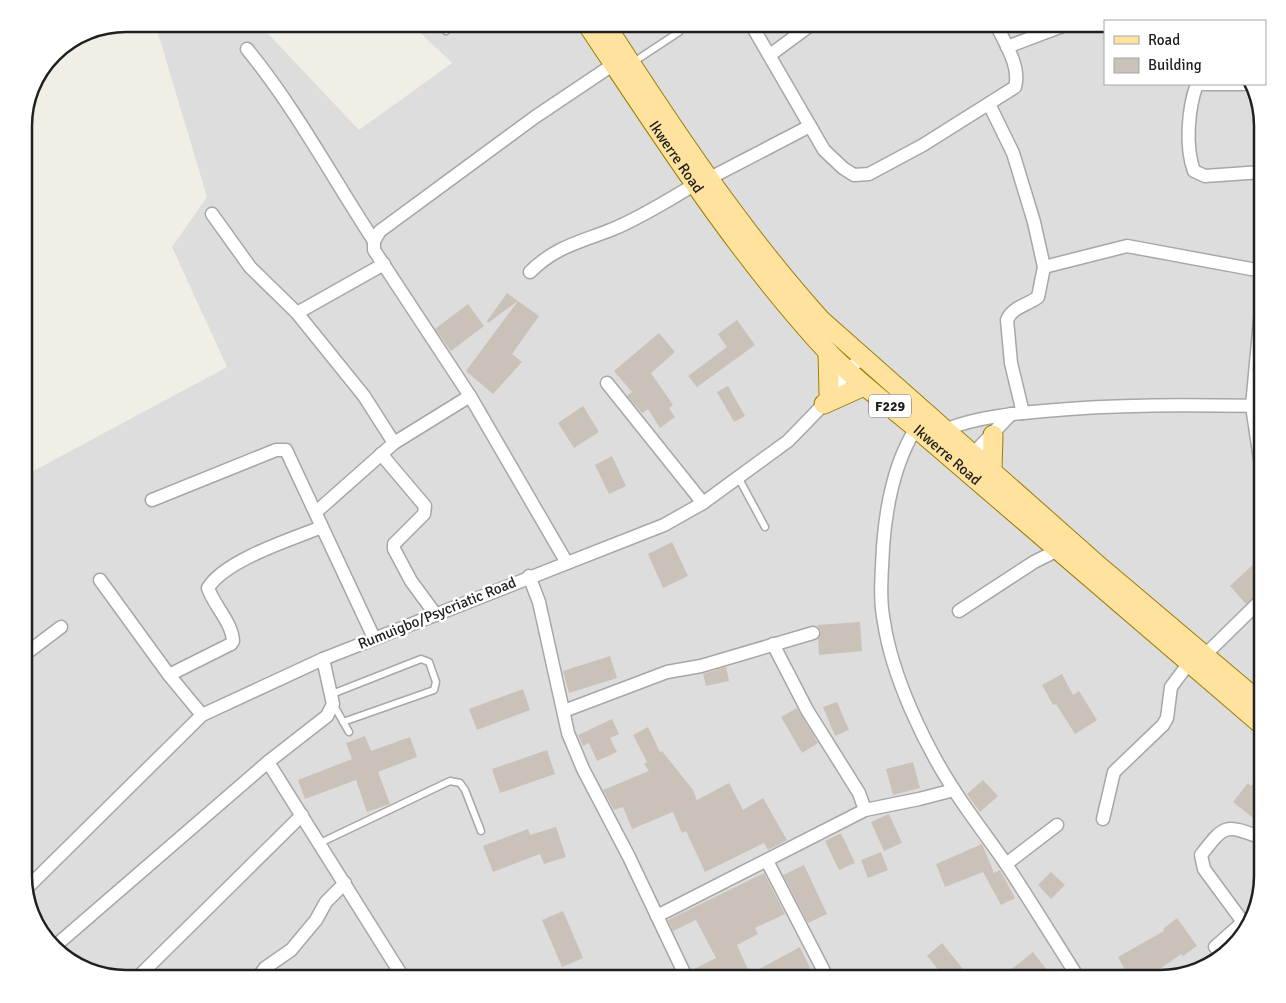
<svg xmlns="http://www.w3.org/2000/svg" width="1286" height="1003" font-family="Signika,sans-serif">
	<rect width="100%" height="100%" fill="#f1efe5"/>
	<polygon fill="#dedddd" points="173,24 259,24 359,130 452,63 411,24 1105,24 1105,84 1252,84 1262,126 1262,877 1255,916 1237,944 1205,969 1160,979 126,979 93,974 59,954 34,922 24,883 24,476 227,367 172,247 207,197 157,30"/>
	<g fill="#cac2b8">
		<polygon points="507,293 518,301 488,323 487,321"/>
		<polygon points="518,301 539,316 512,354 522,362 493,394 466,371"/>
		<polygon points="468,304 484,326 451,351 435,329"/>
		<polygon points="737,320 755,345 697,387 688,376 727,347 718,334"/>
		<polygon points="659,333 675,352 651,373 673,405 669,408 675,417 660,428 648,409 642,413 627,396 632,392 614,371"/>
		<polygon points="728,386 745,416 734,422 717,392"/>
		<polygon points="583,406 599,432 574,448 558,423"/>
		<polygon points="612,456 626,486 609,494 595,465"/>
		<polygon points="672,542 688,576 663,588 648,554"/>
		<polygon points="1257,561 1262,566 1262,590 1246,604 1230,586"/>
		<polygon points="860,622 862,651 819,655 818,639 821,631 817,625"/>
		<polygon points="610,656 617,678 569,693 563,671"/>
		<polygon points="726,667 729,681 706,686 703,674"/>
		<polygon points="1062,674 1073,695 1079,691 1097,720 1075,734 1056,704 1053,705 1042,685"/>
		<polygon points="523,689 530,710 477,730 469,709"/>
		<polygon points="837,702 849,730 835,736 823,707"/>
		<polygon points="797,708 818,743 802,753 781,717"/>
		<polygon points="612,719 619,734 610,738 617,752 597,761 589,743 583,746 578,735"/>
		<polygon points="648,727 660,752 662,751 693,790 697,800 729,783 743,810 763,798 787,840 768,850 764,843 705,872 686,831 682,833 673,812 632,829 623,807 614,810 603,790 649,771 644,764 647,762 633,735"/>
		<polygon points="365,736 371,751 410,737 417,757 378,772 390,804 367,812 356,780 305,799 298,780 352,759 346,743"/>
		<polygon points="547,750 555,774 500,793 492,769"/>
		<polygon points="913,762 920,788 893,795 886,769"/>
		<polygon points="983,780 998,796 980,812 967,794"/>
		<polygon points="1255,782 1262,787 1262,825 1233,802 1248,783 1251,786"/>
		<polygon points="889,814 902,843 884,851 871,822"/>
		<polygon points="556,827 566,857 544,864 540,854 493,872 483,846 528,829 530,835"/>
		<polygon points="841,833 855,863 839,870 825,841"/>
		<polygon points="982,844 994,873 1000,870 1015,898 1001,905 983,872 945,887 936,864"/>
		<polygon points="881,852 888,870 868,878 861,860"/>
		<polygon points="804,865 827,914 808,923 783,875"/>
		<polygon points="1051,872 1065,885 1051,899 1038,885"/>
		<polygon points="764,873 785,914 755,928 758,934 737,945 750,974 800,947 810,968 788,979 695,979 692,970 716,958 696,920 673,931 668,920"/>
		<polygon points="563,911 583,958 562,967 542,920"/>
		<polygon points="1177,918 1197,946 1183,956 1181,954 1146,979 1130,979 1118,957 1164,931 1163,929"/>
		<polygon points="942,943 963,969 951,979 946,979 927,956"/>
		<polygon points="1033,952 1054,979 998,979 1022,961"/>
	</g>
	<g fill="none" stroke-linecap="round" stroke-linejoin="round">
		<g stroke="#a7a7a7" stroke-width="9">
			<g id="lane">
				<polyline points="446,31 449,24"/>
				<polyline points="632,63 679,32"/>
				<polyline points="1196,87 1253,87"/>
				<polyline points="738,477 765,527"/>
				<polyline points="332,694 421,659 429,662 436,682 434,690 343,722"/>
				<polyline points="333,704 349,732"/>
				<polyline points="320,843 450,781 460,783 465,790 481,831"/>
			</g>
		</g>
		<g stroke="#a7a7a7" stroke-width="15">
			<g id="street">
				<path d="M751 24 824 150 843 168 854 175 869 174 923 145 1015 87C1021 66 1004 42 996 24"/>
				<polyline points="1007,47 1068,24"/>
				<path d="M247 49C296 109 332 177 374 241"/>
				<polyline points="770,55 812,24"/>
				<path d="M1197 84C1188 108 1185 147 1194 171L1205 176 1262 172"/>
				<path d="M989 104 1013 153 1034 222 1044 267 1038 297C1028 305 1012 307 1007 320L1011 363 1023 413"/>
				<polyline points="710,178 810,126"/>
				<polyline points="212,214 250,267 297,313 364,396 394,443"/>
				<polyline points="1044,267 1127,246 1262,271"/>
				<path d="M530 272C556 246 581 242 613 229 642 217 668 200 694 185"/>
				<polyline points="297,313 384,264"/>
				<polyline points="607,383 703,503"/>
				<path d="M916 428C894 463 886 505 883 547 882 572 879 598 884 622 892 676 924 744 954 790 970 815 989 839 1006 864 1031 902 1055 941 1079 979"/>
				<path d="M947 429C978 417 1010 414 1044 411 1117 404 1189 405 1262 406"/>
				<polyline points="381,454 425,506 424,514 394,544 394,549 411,581 436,615"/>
				<polyline points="973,454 1011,414"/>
				<polyline points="1262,472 1252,406 1262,299"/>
				<polyline points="152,500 276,450 286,450 374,638"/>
				<polyline points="316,512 394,443 470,396"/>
				<polyline points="567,563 470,396 374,250 374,241 380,231 535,117 614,64"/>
				<polyline points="529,576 539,602 568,733 583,769 629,857 687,979"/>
				<polyline points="100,580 169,675 202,715"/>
				<polyline points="959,611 1034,562 1058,550"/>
				<polyline points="773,644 807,710 859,793 865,810"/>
				<polyline points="24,655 61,627"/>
				<polyline points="1204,656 1262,599"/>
				<path d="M169 675 231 644 233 641C232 622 214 606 208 588 225 560 292 539 322 527"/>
				<polyline points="564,711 667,672 701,666 813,633"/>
				<polyline points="268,762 327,716 333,704 323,659"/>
				<polyline points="1103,819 1114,772 1163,725 1167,718 1171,687 1189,663"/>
				<polyline points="767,861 828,979"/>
				<polyline points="1006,864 1057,825"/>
				<polyline points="26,889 202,715 323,659 664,525 703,503 788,441 824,404 829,394 861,357"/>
				<polyline points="657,916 865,810 919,799 954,790"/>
				<polyline points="54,947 268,762 404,979"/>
				<path d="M1215 947 1243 922 1204 869 1201 855C1225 824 1225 824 1262 838"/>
				<polyline points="136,979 302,815"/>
				<polyline points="257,979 265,968 291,950 316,920 326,902 345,883"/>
			</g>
		</g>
		<g stroke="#9c7e00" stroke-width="21">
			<g id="primary">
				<path id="s1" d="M587 24C662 136 735 251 827 351 854 379 886 403 916 428L1262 725"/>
				<path d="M605 24C671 126 739 229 821 320L1100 567 1262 704"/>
				<polyline points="828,352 829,394"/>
				<polyline points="824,404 864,386"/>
				<polyline points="992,470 993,435"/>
			</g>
		</g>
		<use href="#lane" stroke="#fff" stroke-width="6"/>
		<use href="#street" stroke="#fff" stroke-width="12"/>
		<use href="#primary" stroke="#ffe29d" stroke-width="19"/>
	</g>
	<g text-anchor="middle" stroke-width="5" stroke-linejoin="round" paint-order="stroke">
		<rect fill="#fff" stroke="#636363" stroke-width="1" x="869" y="394.5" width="42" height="23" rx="4"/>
		<g font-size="14" font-weight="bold" fill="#202020">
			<text x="890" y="411">F229</text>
		</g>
		<g font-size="15" fill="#202020" stroke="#fff">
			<text dy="5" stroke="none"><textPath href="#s1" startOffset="160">Ikwerre Road</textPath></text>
			<text dy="5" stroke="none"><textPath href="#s1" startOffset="565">Ikwerre Road</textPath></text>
			<text transform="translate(437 613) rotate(-22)" y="5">Rumuigbo/Psycriatic Road</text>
		</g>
	</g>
	<path d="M0 0H1286V1003H0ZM126 32H1160A94 94 0 0 1 1254 126V876A94 94 0 0 1 1160 970H126A94 94 0 0 1 32 876V126A94 94 0 0 1 126 32Z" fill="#fff" fill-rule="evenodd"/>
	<path fill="none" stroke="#202020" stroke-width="2.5" d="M126 32H1160A94 94 0 0 1 1254 126V876A94 94 0 0 1 1160 970H126A94 94 0 0 1 32 876V126A94 94 0 0 1 126 32Z"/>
	<rect x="1104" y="20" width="162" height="65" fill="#ffffff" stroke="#a6a6a6"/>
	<rect x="1114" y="36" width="25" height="8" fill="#ffe29d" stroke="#a6a6a6"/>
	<text x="1148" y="45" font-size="15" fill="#202020">Road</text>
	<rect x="1114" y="58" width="25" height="15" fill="#cac2b8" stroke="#a6a6a6"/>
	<text x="1148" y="70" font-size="15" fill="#202020">Building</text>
</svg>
